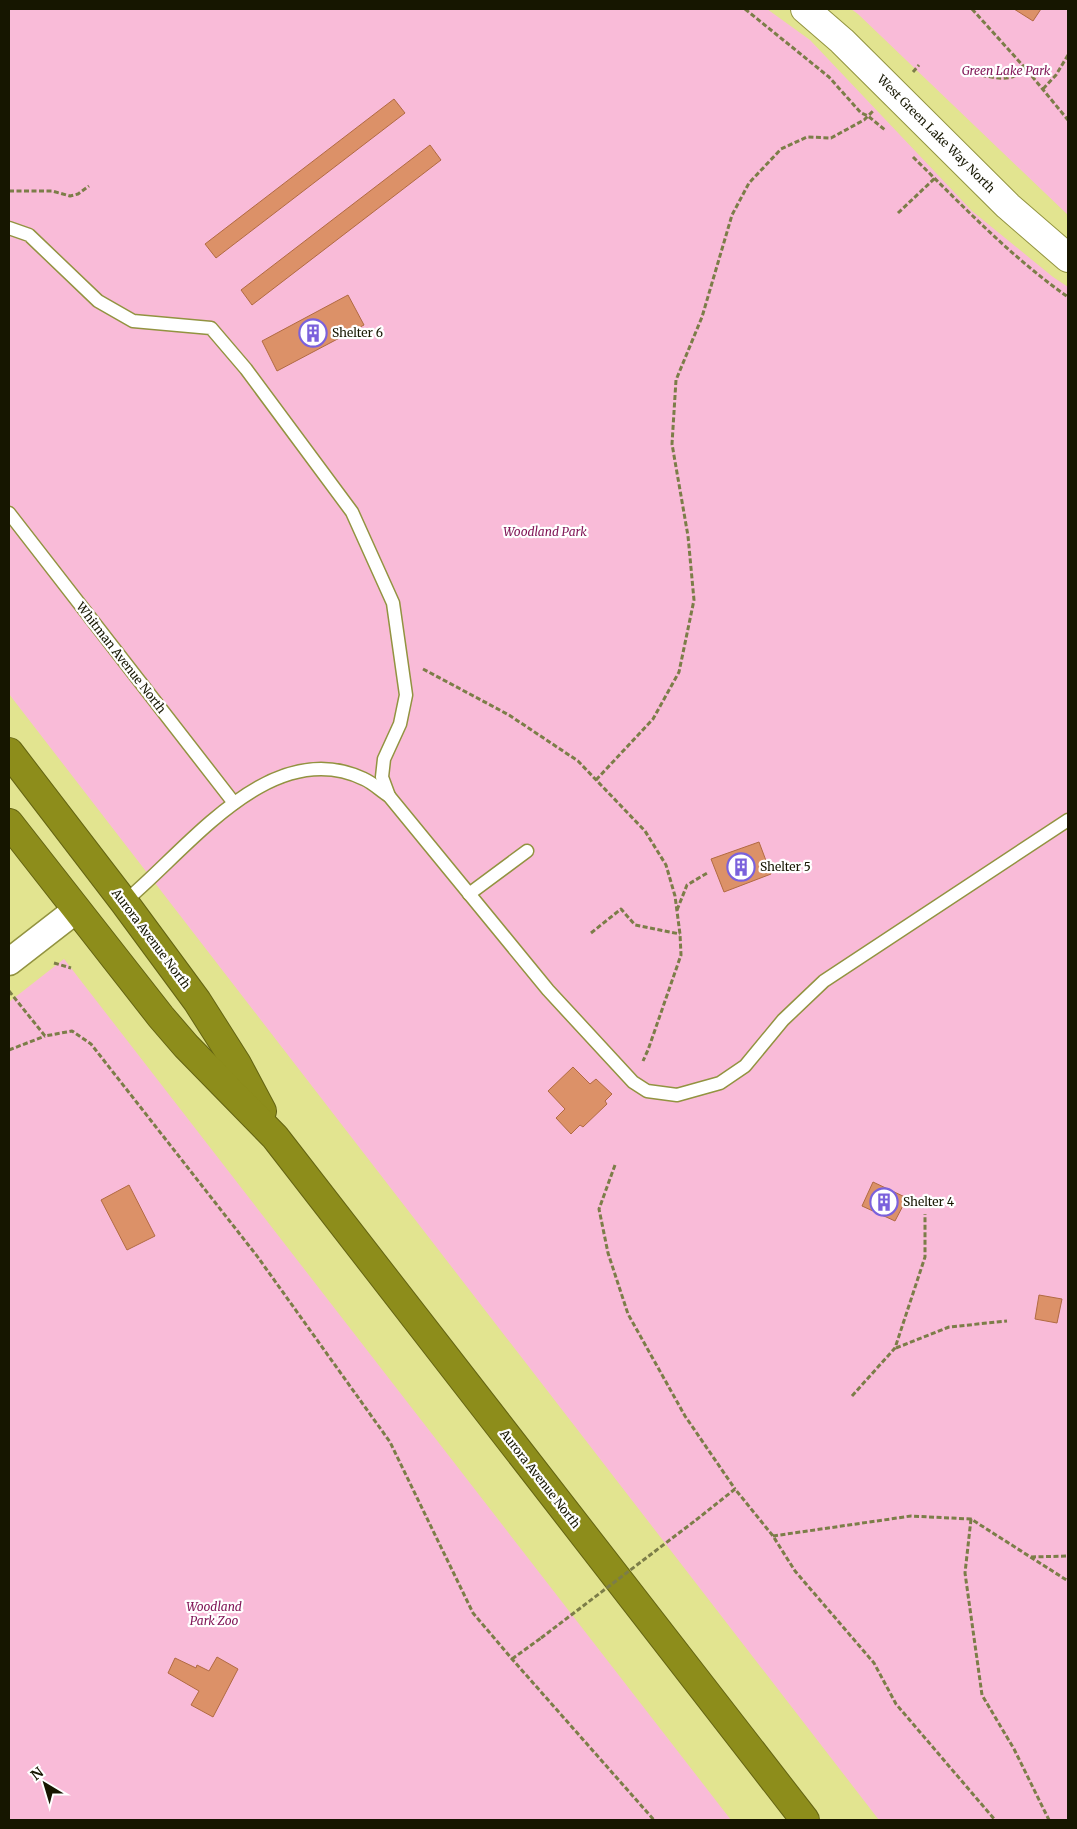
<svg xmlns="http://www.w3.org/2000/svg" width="1077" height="1829" font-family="Merriweather,serif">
	<rect width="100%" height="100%" fill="#e2e490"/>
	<g fill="#f9bbd8">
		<polygon points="9,9 767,9 810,40 972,211 1053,277 1068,287 1068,1820 879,1820 9,694"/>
		<polygon points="851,9 1068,9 1068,215 858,14"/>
		<polygon points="64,959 731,1820 9,1820 9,1002"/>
	</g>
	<g fill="#dc9168" stroke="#b16a42">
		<polygon points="1014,9 1041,9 1033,21"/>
		<polygon points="394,99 405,113 216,258 205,244"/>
		<polygon points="430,145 441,160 252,305 241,290"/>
		<polygon points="348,295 364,325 277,371 262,341"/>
		<polygon points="759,842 771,874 724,892 711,859"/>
		<polygon points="573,1067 590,1084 596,1079 612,1094 605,1101 607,1104 583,1127 580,1125 571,1134 556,1118 565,1109 548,1091"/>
		<polygon points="873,1182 907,1198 895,1221 862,1206"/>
		<polygon points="129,1185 155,1236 127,1250 101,1200"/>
		<polygon points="1039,1295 1062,1299 1057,1323 1035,1319"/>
		<polygon points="217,1657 238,1669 213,1717 191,1705 199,1691 168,1673 175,1658 196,1668 197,1665 209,1671"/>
	</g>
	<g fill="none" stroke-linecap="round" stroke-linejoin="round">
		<g stroke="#929340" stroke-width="15">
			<g id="lane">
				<polyline points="9,228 29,235 98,301 133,321 211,328 246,369 352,512 393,603 406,695 400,724 384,759 382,777 389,796"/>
				<polyline points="9,513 234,803"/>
				<polyline points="469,894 527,851"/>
				<path d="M124 902C187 851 270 734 364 779 373 783 381 791 389 796L548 990 633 1082 647 1091 677 1095 720 1083 745 1066 783 1020 824 981 1068 820"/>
			</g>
		</g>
		<g stroke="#929340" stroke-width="29">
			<polyline id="street" points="9,962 76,910"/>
		</g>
		<g stroke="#929340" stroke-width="30">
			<polyline id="secondary" points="805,9 842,41 1008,206 1068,258"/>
		</g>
		<g stroke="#636312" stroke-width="30">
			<g id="highway">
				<polyline points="9,752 124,902 197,1001 237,1064 262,1111"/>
				<polyline points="9,823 161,1017 186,1046 275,1137 805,1820"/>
			</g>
		</g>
		<g stroke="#7c7d48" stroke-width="3" stroke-dasharray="5 2.5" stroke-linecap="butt">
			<polyline points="745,9 829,77 861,113 868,116 885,130"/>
			<polyline points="972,9 1026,69 1068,120"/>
			<polyline points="913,72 919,65"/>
			<path d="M974 74C995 77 1009 84 1026 69"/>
			<polyline points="1043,89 1056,75 1068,55"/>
			<path d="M913 157C963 206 1011 257 1068 297"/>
			<polyline points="9,191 52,191 70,196 78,194 89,186"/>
			<polyline points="898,213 935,178"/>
			<polyline points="423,669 509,715 578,761 645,831 666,865 675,896 680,934 681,955 648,1050 643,1061"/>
			<polyline points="596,780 653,719 679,672 694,600 688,536 672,444 676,380 702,317 732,215 749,183 781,149 807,137 831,138 864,120 873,111"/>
			<polyline points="677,910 687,885 709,872"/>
			<polyline points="591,933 621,909 635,925 680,934"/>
			<polyline points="54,963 71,968"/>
			<polyline points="9,991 45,1036 72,1031 91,1044 257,1256 390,1442 473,1613 512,1659 654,1820"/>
			<polyline points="9,1050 45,1036"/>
			<polyline points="615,1165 599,1209 608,1253 628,1314 685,1416 735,1489"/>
			<polyline points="896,1348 949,1327 1007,1321"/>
			<polyline points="852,1396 895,1348 925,1257 925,1214"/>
			<polyline points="971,1519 965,1573 982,1695 1014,1749 1049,1820"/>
			<polyline points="696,1520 735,1489 773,1536 795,1571 874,1663 896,1704 995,1820"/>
			<polyline points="773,1536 911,1516 971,1519 1068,1581"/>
			<polyline points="1031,1557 1068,1556"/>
			<polyline points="512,1659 541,1638"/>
		</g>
		<use href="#lane" stroke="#fff" stroke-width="12"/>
		<use href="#street" stroke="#fff" stroke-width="26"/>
		<use href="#secondary" stroke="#fff" stroke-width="28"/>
		<use href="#highway" stroke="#8d8d1b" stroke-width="28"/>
		<polyline stroke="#7c7d48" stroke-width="3" stroke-dasharray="5 2.5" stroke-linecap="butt" points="541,1638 696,1520"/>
	</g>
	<defs>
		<g id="building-ring" transform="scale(1.4375)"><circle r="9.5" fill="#fff" stroke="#7b61dc" stroke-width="1.5"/><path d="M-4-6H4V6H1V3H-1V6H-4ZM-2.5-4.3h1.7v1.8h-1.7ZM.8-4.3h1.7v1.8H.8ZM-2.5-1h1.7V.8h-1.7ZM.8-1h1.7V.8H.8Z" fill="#7b61dc"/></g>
	</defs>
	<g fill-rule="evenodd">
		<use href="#building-ring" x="313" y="333"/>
		<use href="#building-ring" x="741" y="867"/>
		<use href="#building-ring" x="884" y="1202"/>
	</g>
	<g text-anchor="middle" stroke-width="4.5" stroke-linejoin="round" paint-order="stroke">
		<g font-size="12" font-style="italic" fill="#821858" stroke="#fff">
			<text x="1006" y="75">Green Lake Park</text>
			<text x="545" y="536">Woodland Park</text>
			<text x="214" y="1611">Woodland<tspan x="214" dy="14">Park Zoo</tspan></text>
		</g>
		<g font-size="12" fill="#161600" stroke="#fff">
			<text transform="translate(936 134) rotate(45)" y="4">West Green Lake Way North</text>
			<text transform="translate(121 658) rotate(52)" y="4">Whitman Avenue North</text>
			<text transform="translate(151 939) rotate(53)" y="4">Aurora Avenue North</text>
			<text transform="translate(540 1479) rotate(52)" y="4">Aurora Avenue North</text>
		</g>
		<g font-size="12" fill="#161600" stroke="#fff" text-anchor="start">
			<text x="332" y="337">Shelter 6</text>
			<text x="760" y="871">Shelter 5</text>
			<text x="903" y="1206">Shelter 4</text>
		</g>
	</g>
	<rect width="1077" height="1829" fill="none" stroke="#161600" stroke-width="20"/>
	<g transform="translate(45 1784) rotate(322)" stroke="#ffffff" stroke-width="4" paint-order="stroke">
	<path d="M0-4L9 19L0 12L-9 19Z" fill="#161600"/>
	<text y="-8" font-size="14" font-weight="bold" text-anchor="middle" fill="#161600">N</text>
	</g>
</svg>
